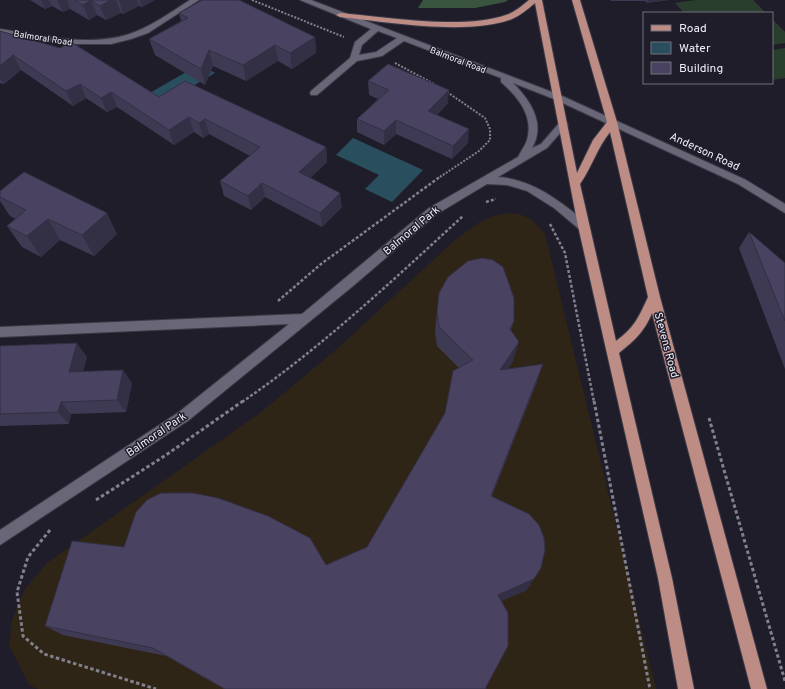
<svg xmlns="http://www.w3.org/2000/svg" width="785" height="689" font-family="Overpass,sans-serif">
	<rect width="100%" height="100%" fill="#201d2b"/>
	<polygon fill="#2f2516" points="507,213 519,214 531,219 545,234 656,689 38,689 29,685 9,645 12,620 25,589 47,563 260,413 337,349 454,241 480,222 493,216"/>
	<g fill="#2a3e2e">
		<polygon points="696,0 753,0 766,13 684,13 675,3"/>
		<polygon points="772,19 785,32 785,43 772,45"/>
		<polygon points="785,48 785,78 772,80 772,50"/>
	</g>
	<polygon fill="#39553f" points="423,0 508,0 505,2 475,8 418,8"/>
	<g fill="#294f5f">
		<polygon points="200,64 215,73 137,119 122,109"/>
		<polygon points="353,138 423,170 392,202 365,189 379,175 336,155"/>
	</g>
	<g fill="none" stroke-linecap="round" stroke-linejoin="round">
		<g stroke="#3c3a46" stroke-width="2">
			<g id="minor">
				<path d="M190 0H199L148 33 131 39 111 44H73L0 33V29C46 36 98 50 142 29 159 21 174 10 190 0Z"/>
				<path d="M300 0H311L560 95 746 180 785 204V213L738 184 554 99 513 83C531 101 546 124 532 148L541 144 560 122 563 121 568 124 547 148 498 177C533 179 561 202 587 223L588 226 587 229H579L554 208 527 191 507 185 487 184 437 214 353 286 189 420 0 545V530L179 412 289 324 0 337V327L302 314 429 208 518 157C521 151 525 146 527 140 534 116 518 97 501 82V78L404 41 382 56 357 61 317 95H311L310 93 311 91 350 58 355 42 371 29ZM378 31 397 38 376 52 359 55 362 45Z"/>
			</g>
		</g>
		<g stroke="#3c3a46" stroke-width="2">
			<path id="major" d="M529 0H542L577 173 593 140 607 122 572 0H580L617 122 660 297 767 689H751L652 313C644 332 635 340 619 353L672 578 694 689H678L658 578 578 226 535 3C528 9 521 15 512 19 466 36 389 22 340 17L336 15 340 13C386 17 463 30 506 15 515 12 522 6 529 0ZM610 132 648 297C639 317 634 328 616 341L580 184C592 167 597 148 610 132Z"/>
		</g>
		<g stroke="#82808c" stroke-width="2" stroke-dasharray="2 1.5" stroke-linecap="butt">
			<polyline points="252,0 344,37"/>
			<polyline points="395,63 436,85"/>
			<polyline points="440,177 479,151 490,140 490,129 485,118 447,92"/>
		</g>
		<g stroke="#82808c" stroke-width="2.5" stroke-dasharray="3 2" stroke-linecap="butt">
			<polyline points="486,202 496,199"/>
			<polyline points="550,224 565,253 594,402"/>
			<polyline points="278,301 321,264 441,176"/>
			<path d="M242 402C321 348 392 281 463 216"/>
		</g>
		<g stroke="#82808c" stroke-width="3" stroke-dasharray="3.5 2.5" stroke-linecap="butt">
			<polyline points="594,401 650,689"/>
			<polyline points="709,418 785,681"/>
			<polyline points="96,500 166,455 243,401"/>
			<polyline points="50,530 28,557 17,592 23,636 44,654 156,689"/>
		</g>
		<use href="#minor" fill="#696677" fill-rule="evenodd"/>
		<use href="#major" fill="#bc8c85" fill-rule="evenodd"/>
	</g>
	<g fill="#3f3a53">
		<polygon points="30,0 155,0 142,7 139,6 123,14 121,13 106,20 97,15 89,20 70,9 63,12 52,6 45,9"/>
		<polygon points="610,0 669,0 647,3 645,1 611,1"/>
		<polygon points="179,13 315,37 316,53 292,69 278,61 246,81 213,66 205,85 155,55 149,39 181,21"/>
		<polygon points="0,31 159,97 326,147 327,162 310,178 342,207 322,227 265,197 251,210 224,196 220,181 250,156 209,134 203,138 194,132 174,145 117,107 107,112 86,98 73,106 21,70 4,84 0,83"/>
		<polygon points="368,81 448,103 437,115 468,143 452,159 396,134 384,145 357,132 357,119 378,99 369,95"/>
		<polygon points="0,191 117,234 94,256 60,240 41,257 22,247 7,226 16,219 10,216 0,201"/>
		<polygon points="749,232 785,263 785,369 739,248"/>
		<polygon points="437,312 514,321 511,330 513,361 508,369 537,382 492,496 527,590 501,601 486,689 224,689 166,656 63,635 45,626 124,547 326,565 367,547 445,413 459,368 437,346 435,331"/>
		<polygon points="0,346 87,357 83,371 132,383 126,412 71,414 69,424 0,426"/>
	</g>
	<g fill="#332f44">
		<polygon points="41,0 49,0 52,6 45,9"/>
		<polygon points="57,0 67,0 70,9 63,12"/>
		<polygon points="91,0 97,15 89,20 83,5"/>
		<polygon points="111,0 116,0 121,13 106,20 100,6"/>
		<polygon points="119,0 137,0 139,6 123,14"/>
		<polygon points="139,0 155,0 142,7"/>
		<polygon points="648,0 669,0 647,3"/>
		<polygon points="315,37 316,53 292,69 290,53"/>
		<polygon points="275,45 278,61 246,81 243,65"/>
		<polygon points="209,50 213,66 205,85 201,69"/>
		<polygon points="13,55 21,70 4,84 0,78 0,66"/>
		<polygon points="80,84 86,98 73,106 66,91"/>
		<polygon points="449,90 448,103 427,125 428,111"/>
		<polygon points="111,92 117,107 107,112 101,98"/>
		<polygon points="189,117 194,132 174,145 169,130"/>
		<polygon points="205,119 209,134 203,138 199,123"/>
		<polygon points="396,120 396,134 384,145 384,131"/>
		<polygon points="469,129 468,143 452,159 453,146"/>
		<polygon points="326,147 327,162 301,187 299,172"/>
		<polygon points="262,183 265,197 251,210 248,196"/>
		<polygon points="340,193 342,207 322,227 320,213"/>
		<polygon points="107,213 117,234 94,256 82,235"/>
		<polygon points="48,219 60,240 41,257 27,236"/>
		<polygon points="519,342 513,361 496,388 500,370"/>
		<polygon points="77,343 87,357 79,385 69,372"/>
		<polygon points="543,364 537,382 486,510 491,496"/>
		<polygon points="123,370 132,383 126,412 117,400"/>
		<polygon points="61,402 71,414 69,424 58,412"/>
		<polygon points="534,579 527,590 492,605 498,595"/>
	</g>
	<g fill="#494361" stroke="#332f44">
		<polygon points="75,0 111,0 100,6 91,0 83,5"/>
		<polygon points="202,0 239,0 315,37 290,53 275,45 243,65 209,50 201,69 149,39 188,18 179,13"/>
		<polygon points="0,31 60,48 71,42 159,97 185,81 326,147 299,172 340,193 320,213 262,183 248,196 220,181 260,147 205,119 199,123 189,117 169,130 111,92 101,98 80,84 66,91 13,55 0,66"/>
		<polygon points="388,64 449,90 428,111 469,129 453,146 396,120 384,131 357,119 389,90 368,81"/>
		<polygon points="24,172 107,213 82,235 48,219 27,236 7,226 26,210 0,197 0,191"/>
		<polygon points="749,232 785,263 785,321"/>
		<polygon points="482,258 493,260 503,267 514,298 514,321 510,329 519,342 500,370 543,364 491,496 529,514 539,525 544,538 545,550 541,568 534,579 498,595 508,613 508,646 486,687 486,689 225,689 153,648 45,626 72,541 124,547 136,512 147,500 161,493 193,493 218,498 268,516 310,538 326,565 367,547 445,413 453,371 473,360 439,327 437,312 439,293 448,277 468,261"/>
		<polygon points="77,343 69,372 123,370 117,400 61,402 58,412 0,414 0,346"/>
	</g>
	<g text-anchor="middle" stroke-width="3" stroke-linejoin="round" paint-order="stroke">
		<g font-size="9" fill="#eeedf7" stroke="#201d2b">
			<text transform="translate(43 38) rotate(9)" y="3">Balmoral Road</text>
			<text transform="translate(458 60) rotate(21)" y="3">Balmoral Road</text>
		</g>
		<g font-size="11" fill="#eeedf7" stroke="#201d2b">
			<text transform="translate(705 151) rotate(25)" y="4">Anderson Road</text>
			<text transform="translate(411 230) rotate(-40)" y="4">Balmoral Park</text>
			<text transform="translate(667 345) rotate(75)" y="4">Stevens Road</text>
			<text transform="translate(156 434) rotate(-34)" y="4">Balmoral Park</text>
		</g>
	</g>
	<rect x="643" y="12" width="130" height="72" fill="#201d2b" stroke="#72707d"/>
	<rect x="651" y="25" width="20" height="6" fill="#bc8c85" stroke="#72707d"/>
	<text x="679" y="32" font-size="12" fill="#eeedf7">Road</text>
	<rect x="651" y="42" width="20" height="12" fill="#294f5f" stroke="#72707d"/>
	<text x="679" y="52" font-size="12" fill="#eeedf7">Water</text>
	<rect x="651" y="62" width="20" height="12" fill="#494361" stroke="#72707d"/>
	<text x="679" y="72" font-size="12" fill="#eeedf7">Building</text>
</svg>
